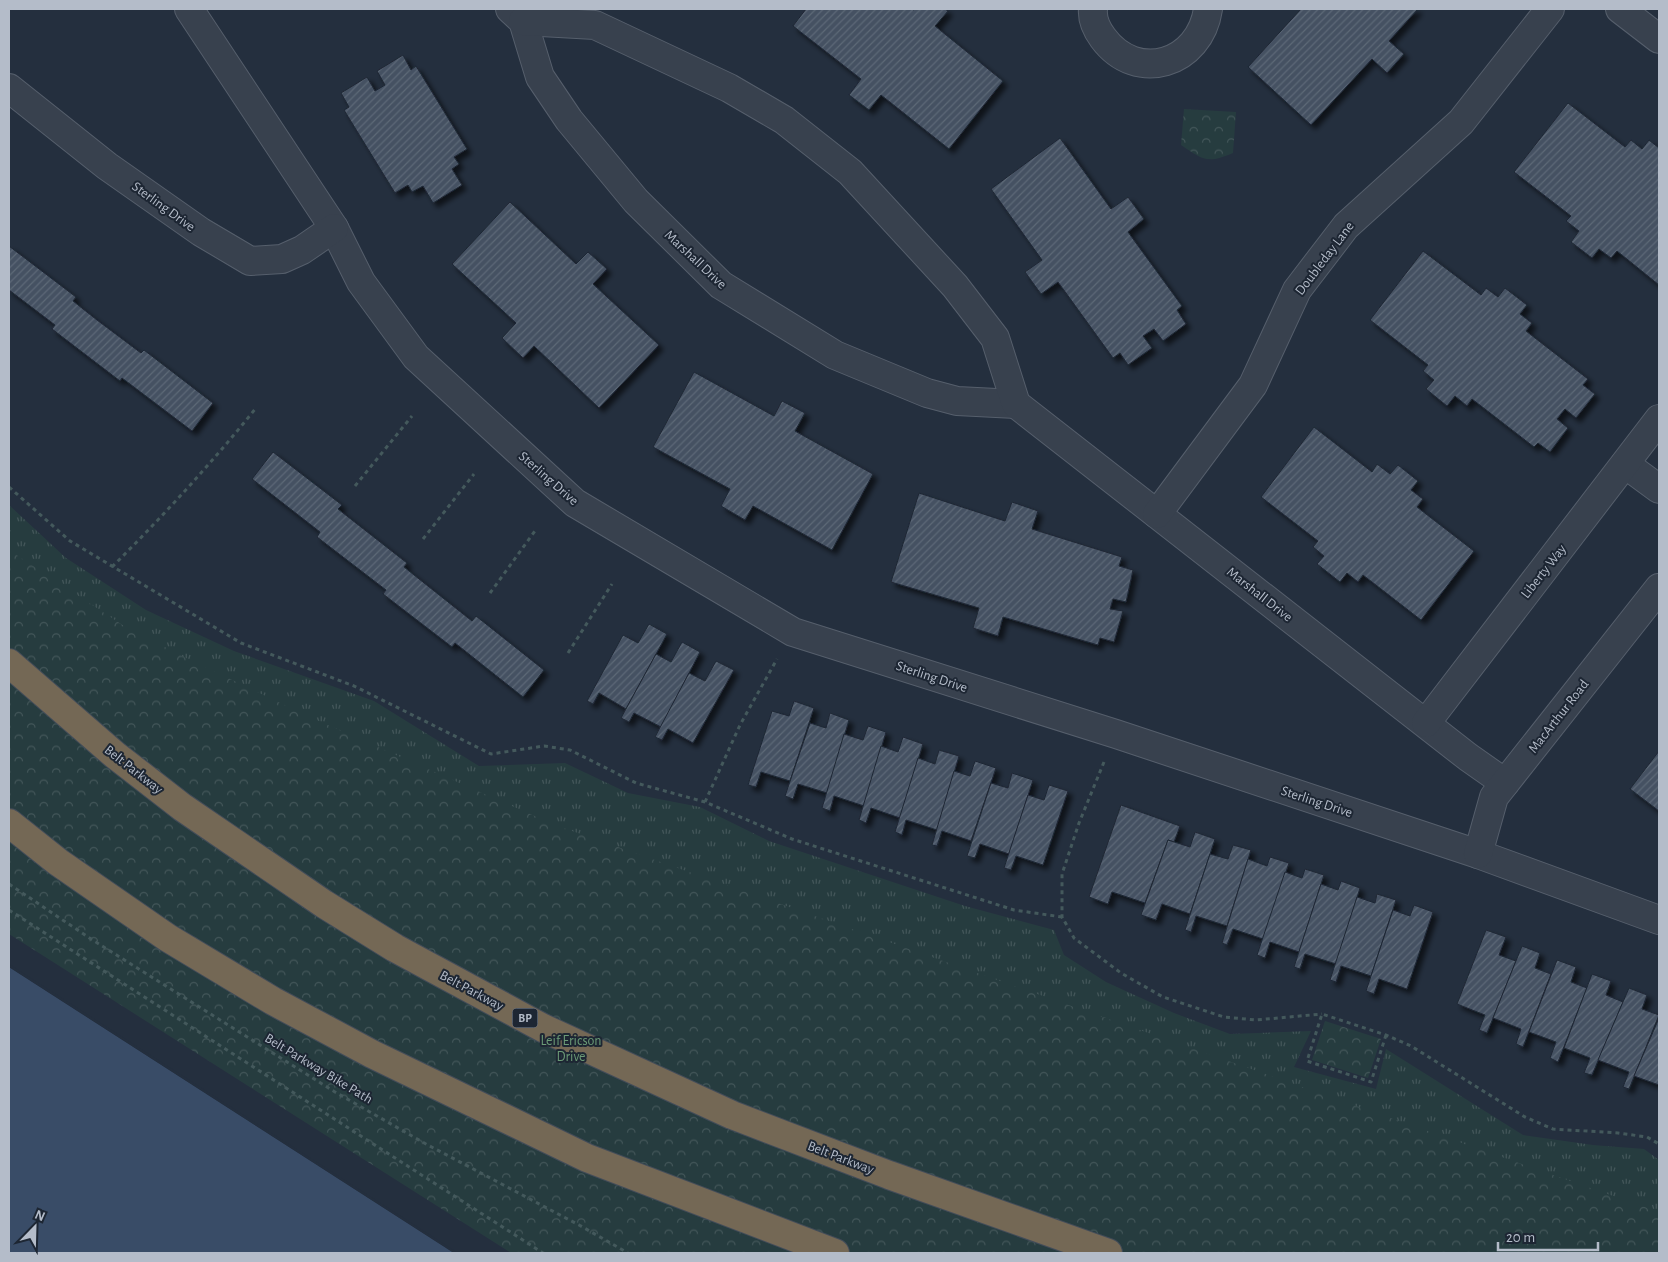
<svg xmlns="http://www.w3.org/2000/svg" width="1668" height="1262" font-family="'Alegreya Sans',sans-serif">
	<defs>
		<pattern id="grass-tufts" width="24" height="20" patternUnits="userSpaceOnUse" patternTransform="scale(1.25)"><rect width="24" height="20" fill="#263c3f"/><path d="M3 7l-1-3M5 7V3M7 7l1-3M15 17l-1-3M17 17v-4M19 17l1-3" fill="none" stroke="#435659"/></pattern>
		<pattern id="park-crowns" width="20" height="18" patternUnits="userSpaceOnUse" patternTransform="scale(1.25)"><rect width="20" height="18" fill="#263c3f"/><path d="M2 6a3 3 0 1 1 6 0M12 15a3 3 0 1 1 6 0" fill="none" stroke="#435659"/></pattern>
		<pattern id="building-hatch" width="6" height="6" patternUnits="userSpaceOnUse" patternTransform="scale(1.25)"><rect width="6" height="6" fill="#455162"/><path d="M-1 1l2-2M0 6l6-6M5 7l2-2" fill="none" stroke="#5d6877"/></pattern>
		<filter id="shadow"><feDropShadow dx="4.5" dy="4.5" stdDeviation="2.5" flood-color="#0009"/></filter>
	</defs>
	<rect width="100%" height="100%" fill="#242f3e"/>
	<polygon fill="url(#grass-tufts)" points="9,505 66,558 146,610 234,651 374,701 479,766 565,763 628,793 700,807 769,841 965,906 1054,930 1064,955 1106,982 1174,1013 1230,1034 1311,1031 1294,1067 1376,1089 1386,1049 1523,1135 1593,1145 1644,1149 1659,1160 1659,1253 9,628"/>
	<g fill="url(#park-crowns)">
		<path d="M1184 109 1236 112 1233 153C1207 164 1203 160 1181 145Z"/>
		<polygon points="9,550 124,626 188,659 312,718 555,825 1659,1212 1659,1253 511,1253 9,934"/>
		<polygon points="1325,1021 1381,1039 1368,1078 1312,1060"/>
	</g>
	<polygon fill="#394c67" points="9,967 454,1253 9,1253"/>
	<polygon fill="#242f3e" points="9,964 455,1251 457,1253 454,1253 9,967"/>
	<g fill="url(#building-hatch)" stroke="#1f2835" filter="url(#shadow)">
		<polygon points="806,9 912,9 914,10 915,9 945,9 948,11 935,26 1003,81 949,149 881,95 869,110 849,95 861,79 793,26"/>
		<polygon points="1301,9 1418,9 1389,41 1404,54 1387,73 1372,59 1311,125 1248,67"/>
		<polygon points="403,55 411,70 416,66 467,149 454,157 459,164 452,169 462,185 433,203 423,186 412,192 408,185 395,193 344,110 349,107 341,93 367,77 375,91 385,85 377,71"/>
		<polygon points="1568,103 1625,147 1631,140 1642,149 1649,140 1659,148 1659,285 1617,251 1611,258 1599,249 1592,258 1571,242 1579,231 1566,221 1571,216 1514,172"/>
		<polygon points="1060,138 1111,209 1128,197 1144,219 1128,232 1182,306 1177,310 1186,324 1163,341 1154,329 1143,336 1152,348 1128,365 1120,353 1113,358 1058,282 1041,294 1025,272 1042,260 991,189"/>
		<polygon points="510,202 576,264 588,252 607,269 593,284 659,345 599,408 534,346 523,358 502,338 516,323 452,264"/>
		<polygon points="9,246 76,297 73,301 97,320 141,353 144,350 213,403 192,431 122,378 120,381 52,329 55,325 9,290"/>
		<polygon points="1423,251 1481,295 1486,288 1498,297 1505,288 1527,305 1520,314 1532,323 1526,331 1588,379 1583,385 1595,394 1576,418 1565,409 1557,419 1568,428 1550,452 1538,443 1534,447 1472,399 1467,406 1455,396 1447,406 1426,389 1434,380 1423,371 1428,365 1370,320"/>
		<polygon points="694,372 774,416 782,401 805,413 795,431 873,474 832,550 753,506 745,520 721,506 730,489 653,447"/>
		<polygon points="1314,427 1372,472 1377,464 1390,474 1398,465 1418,481 1411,490 1423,499 1417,507 1474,551 1421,620 1363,575 1358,582 1347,573 1340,582 1317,564 1324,556 1313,547 1318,541 1261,497"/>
		<polygon points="273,452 342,505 338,509 407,563 404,567 472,621 476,616 544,670 523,697 455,643 452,647 383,594 386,590 317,537 320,532 252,479"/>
		<polygon points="919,493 1005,521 1012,502 1038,511 1032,529 1122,557 1119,566 1133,570 1126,602 1113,599 1110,609 1123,611 1114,642 1100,638 1098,645 1003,617 998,636 973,628 979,608 891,582"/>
		<polygon points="649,624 667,634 626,709 599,693 593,704 587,701 623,635 638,643"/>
		<polygon points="682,642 700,652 661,727 634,713 629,722 621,718 656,654 671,662"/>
		<polygon points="716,661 734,670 693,743 668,729 662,740 655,737 689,673 705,681"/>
		<polygon points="794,701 814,708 790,781 761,772 756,787 748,785 772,711 789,716"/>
		<polygon points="830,713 849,720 827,793 798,784 793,799 785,796 810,723 826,728"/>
		<polygon points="868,726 886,732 864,806 834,796 830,811 822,808 844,734 863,740"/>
		<polygon points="903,737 923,744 900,818 871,808 866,823 859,820 881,746 898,752"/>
		<polygon points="939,750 959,756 937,830 906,820 902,835 895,832 918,758 935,764"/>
		<polygon points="1659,751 1659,811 1630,789"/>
		<polygon points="975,761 996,768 971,841 942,831 937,846 932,845 954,771 970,776"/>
		<polygon points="1012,773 1033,780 1009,854 980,844 975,858 967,856 991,783 1008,788"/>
		<polygon points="1049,785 1068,791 1043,865 1016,856 1011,870 1004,868 1028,795 1044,800"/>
		<polygon points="1121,805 1180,826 1174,842 1168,840 1145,903 1112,892 1108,904 1089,897"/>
		<polygon points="1195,832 1215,839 1190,914 1162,904 1156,920 1141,915 1168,840 1190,847"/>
		<polygon points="1233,845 1251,850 1227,926 1196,916 1191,932 1185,930 1210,854 1228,859"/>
		<polygon points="1270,857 1289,863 1263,939 1233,929 1227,945 1222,943 1248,859 1267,866"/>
		<polygon points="1305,869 1324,875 1299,952 1270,942 1265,958 1257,955 1285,872 1302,878"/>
		<polygon points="1341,881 1360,888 1336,964 1305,954 1300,969 1294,967 1321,884 1338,890"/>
		<polygon points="1377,894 1396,900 1371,976 1341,966 1336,982 1330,980 1357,897 1375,903"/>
		<polygon points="1414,905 1433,912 1407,989 1379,979 1374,994 1366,991 1393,910 1410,916"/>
		<polygon points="1486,930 1506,937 1499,955 1516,961 1487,1033 1479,1030 1485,1015 1457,1004"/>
		<polygon points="1522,946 1540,953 1535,968 1551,974 1523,1047 1516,1044 1521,1029 1493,1018"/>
		<polygon points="1557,960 1576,967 1571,982 1587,988 1558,1062 1550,1058 1556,1042 1529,1032"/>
		<polygon points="1592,974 1611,981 1606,995 1623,1002 1592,1075 1584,1073 1590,1058 1564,1048"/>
		<polygon points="1629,988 1647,995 1642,1009 1659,1015 1629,1089 1623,1087 1629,1072 1598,1060"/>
		<polygon points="1659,1018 1659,1085 1634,1076"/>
	</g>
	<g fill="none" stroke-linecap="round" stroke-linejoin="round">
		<g stroke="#565f6c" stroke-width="30">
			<g id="minor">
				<polyline points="189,9 334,228 361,282 416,357 575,503 793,632 1116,734 1478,854 1659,920"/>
				<polyline points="510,9 523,21 540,77 569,120 636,201 721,285 835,355 927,393 957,401 1016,404"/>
				<path d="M1093 9C1092 19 1097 30 1103 38 1137 84 1200 64 1208 9"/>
				<polyline points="1620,9 1659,39"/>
				<polyline points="523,21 595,25 729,88 784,120 850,172 955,286 995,338 1016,404 1468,757 1505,783"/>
				<polyline points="9,88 107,166 201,232 250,261 282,259 302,250 334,228"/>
				<polyline points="1625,464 1659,489"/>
				<polyline points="1157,514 1253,385 1297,290 1346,226 1461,122 1550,9"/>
				<polyline points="1426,723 1659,419"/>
				<polyline points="1478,854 1494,797 1659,588"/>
			</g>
		</g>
		<g stroke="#434c59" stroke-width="30">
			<g id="highway">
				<polyline points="9,663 115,755 182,807 324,904 395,948 543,1028 732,1115 889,1175 1108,1253"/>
				<polyline points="9,823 58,862 168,938 273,1001 372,1054 587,1158 835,1253"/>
			</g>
		</g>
		<g stroke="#44595c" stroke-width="3" stroke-dasharray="4 4" stroke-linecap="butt">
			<polyline points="355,486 412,416"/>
			<polyline points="9,487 70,541 241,643 354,686 491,754 544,746 570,750 636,783 705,802 792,839 1014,910 1062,917"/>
			<polyline points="423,539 474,474"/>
			<path d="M112 567C163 516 211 464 256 408"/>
			<polyline points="490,593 535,531"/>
			<polyline points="568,653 612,584"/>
			<polyline points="1104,762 1079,823 1062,874 1062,917 1074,938 1121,973 1163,997 1224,1017 1256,1020 1322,1014"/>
			<polyline points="705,802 740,725 777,659"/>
			<polyline points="9,884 91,939 335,1092 426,1144 579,1225 628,1253"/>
			<polyline points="9,910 543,1253"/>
			<polyline points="1386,1035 1371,1082 1307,1061 1322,1014 1386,1035 1411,1046 1525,1117 1553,1129 1618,1133 1647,1137 1659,1144"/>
		</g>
		<use href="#minor" stroke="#38414e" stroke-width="28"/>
		<use href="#highway" stroke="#746855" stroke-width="28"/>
	</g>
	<g text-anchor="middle" stroke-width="4" stroke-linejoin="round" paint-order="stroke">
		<rect fill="#1d2633" stroke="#878f9c" stroke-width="1" x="512.5" y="1008.5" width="25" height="19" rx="4"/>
		<g font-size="12" font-weight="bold" fill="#b4bcc9">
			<text x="525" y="1022">BP</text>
		</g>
		<g font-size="14" fill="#b4bcc9" stroke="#1d2633">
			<text transform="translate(164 206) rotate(36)" y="5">Sterling Drive</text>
			<text transform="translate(1324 258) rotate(-53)" y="5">Doubleday Lane</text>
			<text transform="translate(696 259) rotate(43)" y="5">Marshall Drive</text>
			<text transform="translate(549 478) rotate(41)" y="5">Sterling Drive</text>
			<text transform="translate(1543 571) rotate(-52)" y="5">Liberty Way</text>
			<text transform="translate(1260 594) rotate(38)" y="5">Marshall Drive</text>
			<text transform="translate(932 676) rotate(18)" y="5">Sterling Drive</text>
			<text transform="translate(1558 716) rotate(-52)" y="5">MacArthur Road</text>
			<text transform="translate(134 769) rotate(38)" y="5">Belt Parkway</text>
			<text transform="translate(1317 801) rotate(18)" y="5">Sterling Drive</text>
			<text transform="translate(472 990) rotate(28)" y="5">Belt Parkway</text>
			<text transform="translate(319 1068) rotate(31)" y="5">Belt Parkway Bike Path</text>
			<text transform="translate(841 1157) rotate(21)" y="5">Belt Parkway</text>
		</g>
		<g font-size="14" fill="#6b9a76" stroke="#1d2633">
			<text x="571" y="1045">Leif Ericson<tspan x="571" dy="16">Drive</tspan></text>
		</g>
	</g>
	<rect width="1668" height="1262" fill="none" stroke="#b4bcc9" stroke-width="20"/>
	<g transform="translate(35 1227) rotate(23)" stroke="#1d2633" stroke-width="4" paint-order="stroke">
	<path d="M0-4L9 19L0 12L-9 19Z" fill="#b4bcc9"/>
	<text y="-8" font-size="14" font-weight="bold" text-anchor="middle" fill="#b4bcc9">N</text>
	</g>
	<path d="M1498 1242v8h100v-8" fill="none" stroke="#b4bcc9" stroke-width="2.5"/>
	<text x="1506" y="1242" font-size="15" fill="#b4bcc9" stroke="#1d2633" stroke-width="4" paint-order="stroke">20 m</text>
</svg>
